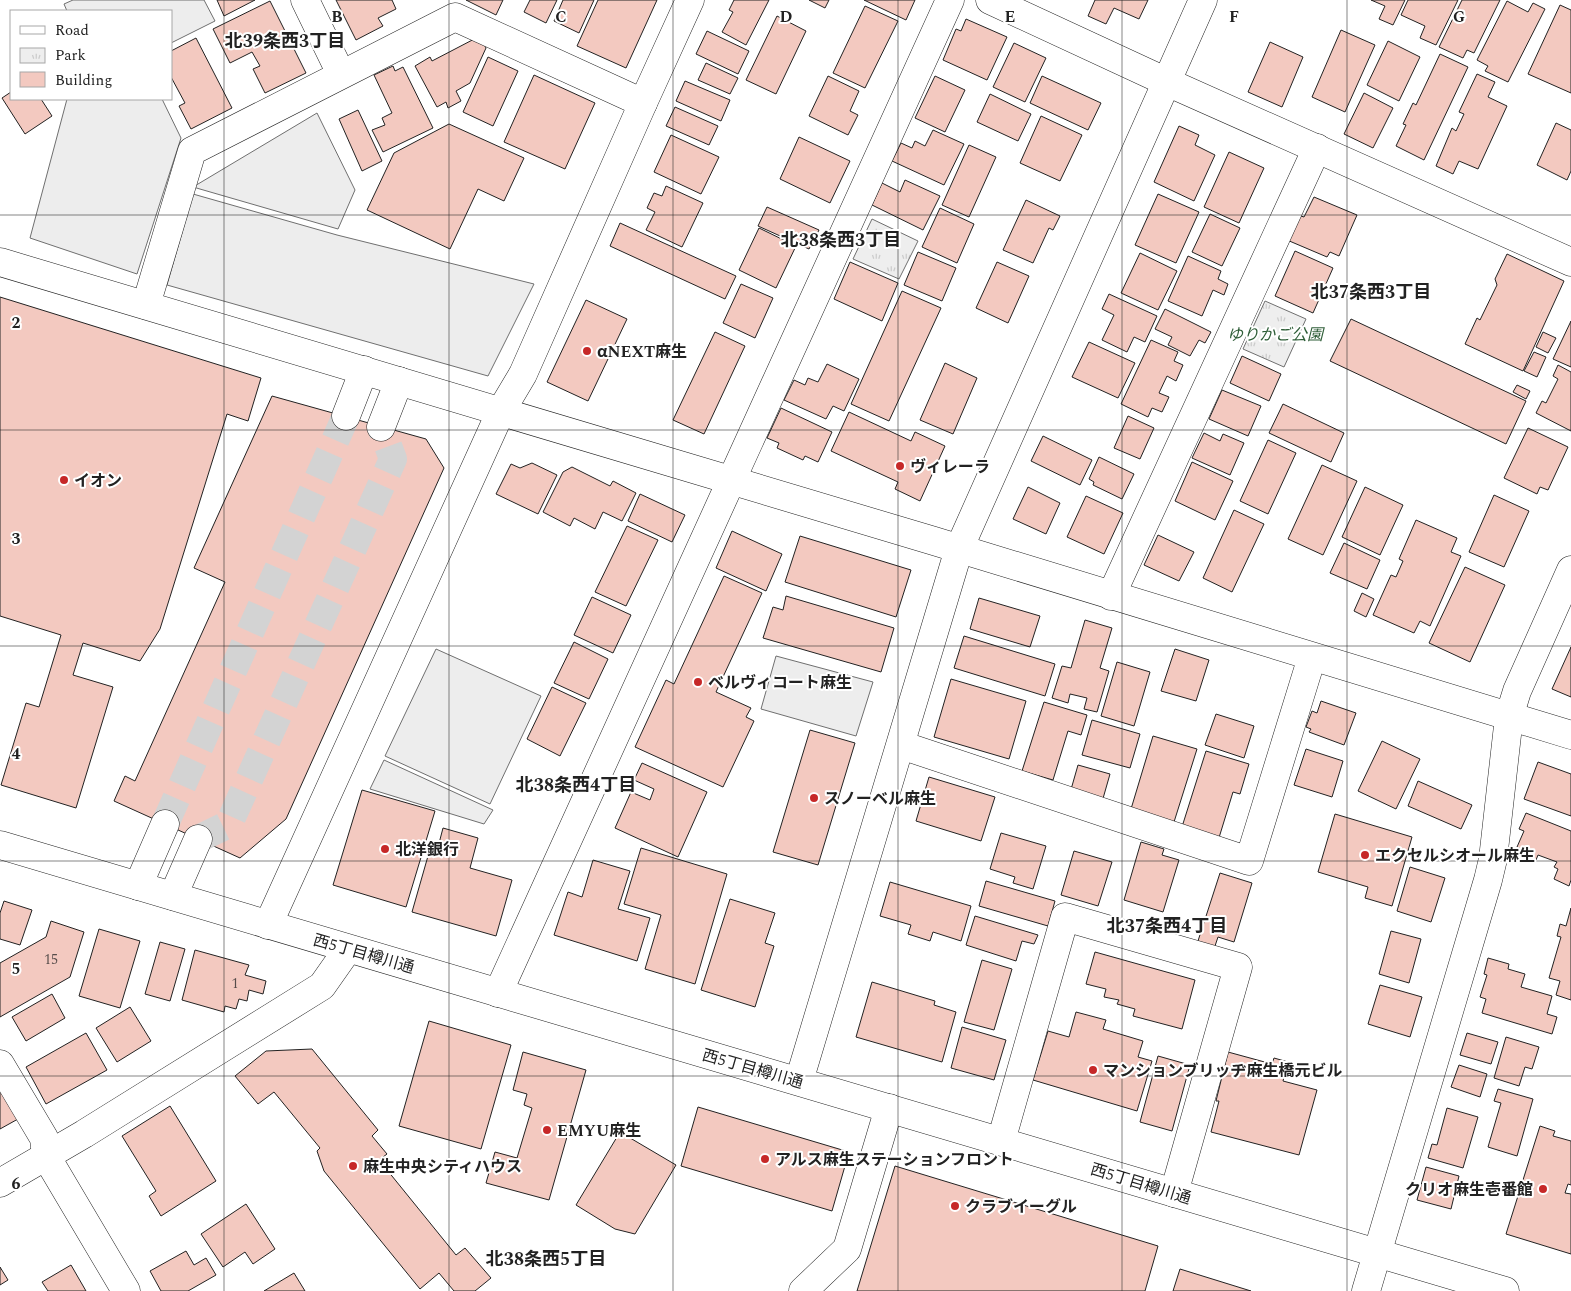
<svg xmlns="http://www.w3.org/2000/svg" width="1571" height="1291" font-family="Spectral,'Noto Sans JP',serif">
	<defs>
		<pattern id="park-tufts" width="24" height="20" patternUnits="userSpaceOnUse" patternTransform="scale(1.25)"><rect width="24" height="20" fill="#eee"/><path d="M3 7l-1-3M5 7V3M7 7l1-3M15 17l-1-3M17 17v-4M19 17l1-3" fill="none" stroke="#ccc"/></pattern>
	</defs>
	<rect width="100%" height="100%" fill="#fff"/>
	<g fill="url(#park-tufts)" stroke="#6f6f6f">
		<polygon points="872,219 918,241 899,279 853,259"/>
		<polygon points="1265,301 1306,319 1284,367 1243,349"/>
	</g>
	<g fill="#ededed" stroke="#6f6f6f">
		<polygon points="73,0 204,0 215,21 171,43 171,11 67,11 64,4"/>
		<polygon points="67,99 162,99 181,138 137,274 30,238"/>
		<polygon points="317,113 355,190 338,229 193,187"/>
		<polygon points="193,194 337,235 534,284 488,376 167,285"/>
		<polygon points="436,649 541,696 490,804 385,756"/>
		<polygon points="776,656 873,682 856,736 761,709"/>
		<polygon points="384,760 493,810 484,824 370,789"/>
	</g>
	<g fill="#f3c9c0" stroke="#222">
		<polygon points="217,0 255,0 224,16"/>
		<polygon points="336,0 392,0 396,9 378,18 383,26 356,40"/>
		<polygon points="466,0 503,0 496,15"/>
		<polygon points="530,0 557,0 546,23 524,12"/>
		<polygon points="563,0 594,0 579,33 554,21"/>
		<polygon points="598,0 657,0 626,68 577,46"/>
		<polygon points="734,0 769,0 746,45 722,32 733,12 729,10"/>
		<polygon points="809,0 829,0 825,8"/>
		<polygon points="864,0 915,0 906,20"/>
		<polygon points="1095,0 1148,0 1139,19 1114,8 1106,24 1088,16"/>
		<polygon points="1371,0 1405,0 1393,25 1379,19 1385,6"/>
		<polygon points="1408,0 1458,0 1436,45 1420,38 1425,26 1401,15"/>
		<polygon points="1462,0 1500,0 1474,53 1467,50 1463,58 1439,47"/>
		<polygon points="270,1 306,73 265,93 253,69 260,66 252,52 230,63 213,29"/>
		<polygon points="1507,1 1528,12 1533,3 1545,9 1508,82 1485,71 1488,66 1477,60"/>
		<polygon points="1560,5 1571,10 1571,93 1528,74"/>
		<polygon points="865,6 898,21 865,88 833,73"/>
		<polygon points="777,16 806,31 776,94 746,80"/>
		<polygon points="966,19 1007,37 987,80 943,60 956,29 961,31"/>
		<polygon points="1341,30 1375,45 1345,112 1312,97"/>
		<polygon points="707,31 749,51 738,74 696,54"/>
		<polygon points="480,36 486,48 470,83 456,91 461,101 448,108 446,102 437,107 415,66 430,57 432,61"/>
		<polygon points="196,38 232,108 191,129 179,106 185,103 171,77 171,51"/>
		<polygon points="1388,41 1420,57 1399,101 1367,85"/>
		<polygon points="1270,42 1303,57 1282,107 1248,92"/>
		<polygon points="1014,43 1046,58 1025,102 993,87"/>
		<polygon points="1440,54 1468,67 1424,160 1396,146 1406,125 1403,124 1413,103 1416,105"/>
		<polygon points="488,57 518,71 493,126 463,112"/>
		<polygon points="706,63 738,78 730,94 698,80"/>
		<polygon points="393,66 395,71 403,67 433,128 383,152 372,130 385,125 382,118 392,113 374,75"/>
		<polygon points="1477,74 1495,82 1488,97 1507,106 1478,169 1459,161 1453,174 1436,166 1452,128 1456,131 1464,114 1459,112"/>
		<polygon points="534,75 595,103 565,169 504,142"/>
		<polygon points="828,76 859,91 850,111 858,115 848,135 809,116"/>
		<polygon points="935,76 965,90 945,132 915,118"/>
		<polygon points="1042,76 1101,103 1088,130 1030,103"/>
		<polygon points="685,81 730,100 721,121 676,101"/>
		<polygon points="11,92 11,99 41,99 52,116 25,134 2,98"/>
		<polygon points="1364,93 1393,108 1373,148 1344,134"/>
		<polygon points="990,94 1031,114 1018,141 977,122"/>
		<polygon points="675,107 718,126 709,145 666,126"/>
		<polygon points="358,110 382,161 362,171 339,119"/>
		<polygon points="1041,116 1082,135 1060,181 1020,163"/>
		<polygon points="1556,123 1571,130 1571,171 1567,180 1537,165"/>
		<polygon points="449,124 524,158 504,201 478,189 450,249 367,210 394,153"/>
		<polygon points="1179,126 1199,135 1195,145 1215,155 1194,201 1154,182"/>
		<polygon points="933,130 964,144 944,185 892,161 901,143 912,148 915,141 925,146"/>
		<polygon points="671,135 719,157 701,194 654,172"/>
		<polygon points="799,137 850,161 830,203 780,179"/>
		<polygon points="969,145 996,157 969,217 942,205"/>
		<polygon points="1229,152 1264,168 1239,223 1204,207"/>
		<polygon points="905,180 940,196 923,230 872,205 882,183 900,192"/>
		<polygon points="666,186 703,203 682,247 646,230 655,212 647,208 654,193 662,196"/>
		<polygon points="1158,194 1199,212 1176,263 1135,245"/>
		<polygon points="1314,197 1357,215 1339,256 1330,252 1327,257 1287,240 1298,215 1304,217"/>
		<polygon points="1026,200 1060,216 1053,230 1049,228 1033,263 1003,250"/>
		<polygon points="767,207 819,230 809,249 758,226"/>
		<polygon points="940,208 974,224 957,263 922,247"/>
		<polygon points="1210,214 1240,228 1222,266 1192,252"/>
		<polygon points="620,223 736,276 725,299 610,246"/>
		<polygon points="759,228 796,246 776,288 739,270"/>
		<polygon points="1295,251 1333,268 1313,313 1275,296"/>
		<polygon points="918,252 956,268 942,301 904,285"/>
		<polygon points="1140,253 1177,271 1158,310 1121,293"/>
		<polygon points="1507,254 1564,281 1523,371 1465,344 1477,318 1480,320 1497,285 1495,279"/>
		<polygon points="1188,256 1221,271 1218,279 1228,284 1224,295 1213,290 1202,316 1168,301"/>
		<polygon points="850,262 898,283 882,321 834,299"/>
		<polygon points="997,262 1029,276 1008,323 976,308"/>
		<polygon points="741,284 773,298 755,338 723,323"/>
		<polygon points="902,291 941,308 889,421 851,404"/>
		<polygon points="1109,294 1157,316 1145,342 1134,337 1127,352 1102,340 1114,315 1102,309"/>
		<polygon points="0,297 261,378 248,421 227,414 160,629 140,661 83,643 73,675 113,687 76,808 1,785 26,703 39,707 61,635 0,616"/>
		<polygon points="586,300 627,319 588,401 547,382"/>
		<polygon points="1165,309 1211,332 1205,343 1199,340 1190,356 1168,345 1172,337 1155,329"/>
		<polygon points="1351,319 1526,401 1506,444 1330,361"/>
		<polygon points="1571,321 1571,367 1553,359"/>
		<polygon points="715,332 745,346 704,434 673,420"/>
		<polygon points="1543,332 1556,338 1548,353 1536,347"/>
		<polygon points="1151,340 1178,352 1174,361 1183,365 1176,381 1167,376 1159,393 1169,397 1162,412 1152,408 1148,417 1121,404"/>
		<polygon points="1089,342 1135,363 1118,398 1072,377"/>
		<polygon points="1534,352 1546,357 1537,377 1524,371"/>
		<polygon points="1242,356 1281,374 1269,401 1230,383"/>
		<polygon points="945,363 977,378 953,434 920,420"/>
		<polygon points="827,364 859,379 844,411 833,406 826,419 784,400 794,380 805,385 808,378 818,382"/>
		<polygon points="1558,365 1571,372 1571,431 1536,413 1542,401 1546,403 1558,379 1553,376"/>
		<polygon points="1517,385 1530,391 1526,399 1513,392"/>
		<polygon points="1222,390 1261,406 1248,436 1209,419"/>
		<polygon points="272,396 426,439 444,468 286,819 240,858 114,801 125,776 135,781 225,582 194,568"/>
		<polygon points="1283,404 1344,433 1331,462 1269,433"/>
		<polygon points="781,408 832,432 818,462 805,456 803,460 777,448 779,443 767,438"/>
		<polygon points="849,412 911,441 915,432 945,446 920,501 895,489 898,482 831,451"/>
		<polygon points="1128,416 1154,428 1140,459 1114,448"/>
		<polygon points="1528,428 1568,447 1548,490 1540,487 1537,494 1504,478"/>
		<polygon points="1204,433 1220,441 1223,434 1244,443 1230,475 1192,458"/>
		<polygon points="1043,436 1092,460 1080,485 1031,461"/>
		<polygon points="1268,440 1296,453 1268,514 1240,501"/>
		<polygon points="1099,457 1134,474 1122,499 1093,485 1094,482 1089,479"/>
		<polygon points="1192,462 1233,481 1215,520 1175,501"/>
		<polygon points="532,463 557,475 538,514 496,494 511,464 520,468"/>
		<polygon points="1322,465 1357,481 1323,555 1288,539"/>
		<polygon points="572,467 610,486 613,481 636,493 622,521 603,512 595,529 574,518 570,526 543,512 563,472"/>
		<polygon points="1028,487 1060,503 1046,534 1013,519"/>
		<polygon points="1365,487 1403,505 1380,555 1342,537"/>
		<polygon points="640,494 685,515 672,542 628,521"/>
		<polygon points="1494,495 1529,511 1504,567 1469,552"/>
		<polygon points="1086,496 1123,513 1104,554 1067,537"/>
		<polygon points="1234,510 1264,524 1232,592 1203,578"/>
		<polygon points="1416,520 1457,538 1451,552 1461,556 1430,626 1420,621 1414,633 1373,615 1391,575 1396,577 1403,561 1399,559"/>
		<polygon points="627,526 658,540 626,606 595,592"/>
		<polygon points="732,531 782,554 766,591 716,568"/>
		<polygon points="1158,535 1194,552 1179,581 1144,565"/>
		<polygon points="800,536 911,570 896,617 785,582"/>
		<polygon points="1344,543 1380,560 1367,589 1330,573"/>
		<polygon points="1465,567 1505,585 1470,662 1429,643"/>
		<polygon points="724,576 762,593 716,692 751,708 746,717 754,721 723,787 635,747 666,680 674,684"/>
		<polygon points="1362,593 1374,599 1366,617 1354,611"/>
		<polygon points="786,596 894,628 881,672 763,638 773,607 783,610"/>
		<polygon points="592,597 631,615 613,653 574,635"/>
		<polygon points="979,598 1040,616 1030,647 970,629"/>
		<polygon points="1085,620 1112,628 1100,668 1109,671 1097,712 1084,709 1087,698 1070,694 1068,703 1052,698 1062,666 1071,668"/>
		<polygon points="964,636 1055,664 1045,696 954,668"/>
		<polygon points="574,642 608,659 589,699 554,683"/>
		<polygon points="1571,647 1571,697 1552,689"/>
		<polygon points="1175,649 1209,660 1196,701 1161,691"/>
		<polygon points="1117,662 1150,672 1134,726 1101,716"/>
		<polygon points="951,679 1026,701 1009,759 934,737"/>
		<polygon points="552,687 586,703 560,756 527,739"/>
		<polygon points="1321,701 1356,713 1344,745 1309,732 1311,729 1306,727 1312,711 1317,713"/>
		<polygon points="1044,702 1087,715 1081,735 1068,731 1053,780 1022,771"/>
		<polygon points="1216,714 1254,726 1244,758 1205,745"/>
		<polygon points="1092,720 1140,734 1130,768 1082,755"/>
		<polygon points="810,730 855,743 818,865 773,852"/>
		<polygon points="1153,736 1197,749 1174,822 1131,809"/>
		<polygon points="1382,741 1420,759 1396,809 1358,791"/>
		<polygon points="1306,749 1343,761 1332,797 1294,785"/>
		<polygon points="1206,751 1249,764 1240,794 1233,792 1218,841 1181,830"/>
		<polygon points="1538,762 1571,774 1571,816 1524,799"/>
		<polygon points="642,763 707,792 678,857 615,828 631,792 650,800 654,789 634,780"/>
		<polygon points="1078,765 1110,774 1102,802 1070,793"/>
		<polygon points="929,777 995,797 981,841 916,821"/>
		<polygon points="1418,781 1472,805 1461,829 1408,806"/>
		<polygon points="362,790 435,811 406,907 333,885"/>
		<polygon points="1526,813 1571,831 1571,880 1569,886 1554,879 1558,869 1554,867 1557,862 1538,855 1536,860 1526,856 1528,852 1517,847 1524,831 1519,829"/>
		<polygon points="1335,814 1412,837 1392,906 1365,898 1368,887 1318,872"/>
		<polygon points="443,828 478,838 470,868 512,880 496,936 412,912 430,849 437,851"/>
		<polygon points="1001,833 1046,846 1033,889 1013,883 1015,877 990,869"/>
		<polygon points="1141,842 1164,849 1162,855 1179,860 1163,912 1124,900"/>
		<polygon points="641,848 727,874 695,984 645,969 661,915 624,904"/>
		<polygon points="1074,851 1112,862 1098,906 1061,895"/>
		<polygon points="593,860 630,871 618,909 650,918 637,961 554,935 568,892 582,897"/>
		<polygon points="1410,867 1445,878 1431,922 1397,911"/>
		<polygon points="1220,873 1252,883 1234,942 1218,937 1214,949 1197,944"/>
		<polygon points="986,881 1055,901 1048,926 979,906"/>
		<polygon points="890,882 971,906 961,941 933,932 930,941 908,934 911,925 880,916"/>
		<polygon points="730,899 775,913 765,943 774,946 755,1007 701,990"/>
		<polygon points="4,901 32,910 20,945 0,939 0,913"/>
		<polygon points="1571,908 1571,1000 1556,995 1560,981 1549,978 1561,937 1557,936 1560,924 1566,926"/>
		<polygon points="975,916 1038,935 1034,944 1022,941 1016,961 966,945"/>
		<polygon points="51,921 84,932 70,977 0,1017 0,963 46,937"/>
		<polygon points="99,929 140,941 120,1008 79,996"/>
		<polygon points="1391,931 1421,939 1409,983 1379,974"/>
		<polygon points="160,942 185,949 170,1001 145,994"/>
		<polygon points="195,950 249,965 245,975 266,981 263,994 249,990 247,1001 239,999 236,1009 225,1006 224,1012 182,1000"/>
		<polygon points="1095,952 1195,980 1182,1029 1133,1016 1135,1009 1117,1004 1119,1000 1104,997 1106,989 1086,984"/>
		<polygon points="1488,958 1509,964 1508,969 1525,974 1521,987 1552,996 1547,1014 1557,1017 1552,1034 1482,1013 1486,999 1480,997 1487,975 1484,974"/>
		<polygon points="982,960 1012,969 994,1030 964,1022"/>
		<polygon points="872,982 935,1001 934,1005 956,1012 942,1062 856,1037"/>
		<polygon points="1380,985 1422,997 1410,1037 1368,1024"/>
		<polygon points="52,994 65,1018 26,1041 12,1017"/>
		<polygon points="130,1007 151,1041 117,1062 96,1028"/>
		<polygon points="1076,1012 1106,1020 1103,1029 1143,1041 1138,1057 1152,1061 1137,1111 1033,1080 1048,1031 1069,1037"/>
		<polygon points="429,1021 511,1045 481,1149 399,1126"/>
		<polygon points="962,1027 1006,1040 994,1080 951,1068"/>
		<polygon points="86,1033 107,1070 46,1104 26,1067"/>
		<polygon points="1467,1033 1498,1042 1491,1064 1460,1055"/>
		<polygon points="1506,1037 1539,1047 1532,1069 1525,1067 1519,1086 1494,1078"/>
		<polygon points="312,1049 378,1130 372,1136 387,1154 379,1160 456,1255 465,1248 491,1278 475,1291 454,1291 439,1273 420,1289 324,1171 317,1151 320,1148 274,1092 258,1104 235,1076 266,1051"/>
		<polygon points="523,1052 586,1070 549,1200 486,1183 495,1152 517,1158 532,1108 524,1105 527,1094 513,1090"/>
		<polygon points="1228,1052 1272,1064 1274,1058 1288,1062 1283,1081 1317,1090 1299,1155 1211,1132 1219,1101 1216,1101"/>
		<polygon points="1158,1056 1190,1065 1172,1131 1140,1122"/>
		<polygon points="1459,1065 1487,1074 1480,1097 1451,1087"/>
		<polygon points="0,1089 18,1119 0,1129"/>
		<polygon points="1498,1089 1533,1099 1517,1156 1488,1147 1501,1103 1494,1101"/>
		<polygon points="170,1106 216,1181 161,1216 149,1196 156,1191 122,1136"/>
		<polygon points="698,1107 849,1152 832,1211 681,1166"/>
		<polygon points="1447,1108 1478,1117 1463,1168 1428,1158 1432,1144 1437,1145"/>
		<polygon points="1540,1126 1555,1131 1553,1136 1571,1141 1571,1185 1568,1184 1565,1193 1571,1194 1571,1254 1506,1234"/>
		<polygon points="620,1132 676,1165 635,1234 615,1229 576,1205"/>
		<polygon points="895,1166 1158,1246 1145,1291 857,1291"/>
		<polygon points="1426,1167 1459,1176 1451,1209 1417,1200"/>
		<polygon points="246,1204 275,1249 253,1264 245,1252 223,1267 201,1234"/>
		<polygon points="186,1251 194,1265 206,1258 216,1275 188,1291 161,1291 150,1271"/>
		<polygon points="71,1265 86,1291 48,1291 42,1282"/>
		<polygon points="0,1267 8,1280 0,1285"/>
		<polygon points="1180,1269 1251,1291 1173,1291"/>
		<polygon points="294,1273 305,1291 264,1291"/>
	</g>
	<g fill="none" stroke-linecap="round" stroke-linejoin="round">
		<g stroke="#d3d3d3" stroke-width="28" stroke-dasharray="28 14" stroke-linecap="butt">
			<polyline points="165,824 346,416"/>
			<polyline points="198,839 229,824 393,459 381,427"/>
		</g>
		<g stroke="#222" stroke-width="29">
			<g id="minor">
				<polyline points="305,0 341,74"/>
				<polyline points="990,0 1167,82 1571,262"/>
				<polyline points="0,262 934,541 1571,735"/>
				<polyline points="146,305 192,151 455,17 643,103"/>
				<polyline points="346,416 364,370"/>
				<polyline points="381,427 399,381"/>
				<polyline points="1111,596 1317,148"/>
				<polyline points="901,745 1249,861 1312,657"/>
				<polyline points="0,845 1505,1291"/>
				<polyline points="138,886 165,824"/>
				<polyline points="173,896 198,839"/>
				<polyline points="268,925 501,411 523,374 643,103 690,0"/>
				<polyline points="498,993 950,0"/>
				<polyline points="0,1064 44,1138 46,1156 126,1291"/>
				<polyline points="799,1081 959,549 1203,0"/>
				<polyline points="1001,1141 1065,917 1238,967 1174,1193"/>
				<polyline points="0,1183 84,1134 322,986 348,949"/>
				<polyline points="803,1291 847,1249 889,1108"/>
				<polyline points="1366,1291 1488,880 1493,859 1509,717 1517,691 1571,570"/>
			</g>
		</g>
		<use href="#minor" stroke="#fff" stroke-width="28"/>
	</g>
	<path fill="none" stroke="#222" stroke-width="1" stroke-opacity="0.55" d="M224 0V1291M449 0V1291M673 0V1291M898 0V1291M1122 0V1291M1347 0V1291M0 215H1571M0 430H1571M0 646H1571M0 861H1571M0 1076H1571"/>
	<g fill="#c62828" stroke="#fff" stroke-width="2">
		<circle cx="587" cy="351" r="5"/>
		<circle cx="900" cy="466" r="5"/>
		<circle cx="64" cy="480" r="5"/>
		<circle cx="698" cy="682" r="5"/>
		<circle cx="814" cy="798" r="5"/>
		<circle cx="385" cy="849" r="5"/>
		<circle cx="1365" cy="855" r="5"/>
		<circle cx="1093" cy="1070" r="5"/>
		<circle cx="547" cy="1130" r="5"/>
		<circle cx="765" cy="1159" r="5"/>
		<circle cx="353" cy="1166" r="5"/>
		<circle cx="1543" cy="1189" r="5"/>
		<circle cx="955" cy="1206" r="5"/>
	</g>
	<g text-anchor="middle" stroke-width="4" stroke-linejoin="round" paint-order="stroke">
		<g font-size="14" fill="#564c4a">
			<text x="51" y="964">15</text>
			<text x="235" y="988">1</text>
		</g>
		<g font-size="16" font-style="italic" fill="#2f5e38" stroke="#fff">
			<text x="1275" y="340">ゆりかご公園</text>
		</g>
		<g font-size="16" font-weight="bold" fill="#222" stroke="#fff" text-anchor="start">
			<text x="597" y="357">αNEXT麻生</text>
			<text x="910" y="472">ヴィレーラ</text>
			<text x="74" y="486">イオン</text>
			<text x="708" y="688">ベルヴィコート麻生</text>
			<text x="824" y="804">スノーベル麻生</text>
			<text x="395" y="855">北洋銀行</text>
			<text x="1375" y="861">エクセルシオール麻生</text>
			<text x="1103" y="1076">マンションブリッヂ麻生橋元ビル</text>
			<text x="557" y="1136">EMYU麻生</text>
			<text x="775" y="1165">アルス麻生ステーションフロント</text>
			<text x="363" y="1172">麻生中央シティハウス</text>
			<text x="1533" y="1195" text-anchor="end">クリオ麻生壱番館</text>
			<text x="965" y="1212">クラブイーグル</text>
		</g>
		<g font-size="16" fill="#222" stroke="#fff">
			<text transform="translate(364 953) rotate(16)" y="6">西5丁目樽川通</text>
			<text transform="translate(753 1068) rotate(16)" y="6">西5丁目樽川通</text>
			<text transform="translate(1141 1183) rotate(17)" y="6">西5丁目樽川通</text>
		</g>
		<g font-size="18" font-weight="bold" fill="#222" stroke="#fff">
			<text x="285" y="47">北39条西3丁目</text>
			<text x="841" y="246">北38条西3丁目</text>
			<text x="1371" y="298">北37条西3丁目</text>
			<text x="576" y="791">北38条西4丁目</text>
			<text x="1167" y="932">北37条西4丁目</text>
			<text x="546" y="1265">北38条西5丁目</text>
		</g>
	</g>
	<g font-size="16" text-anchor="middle" font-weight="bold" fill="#222" stroke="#fff" stroke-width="4" stroke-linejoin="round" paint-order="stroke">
		<text x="337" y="22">B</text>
		<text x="561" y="22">C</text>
		<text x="786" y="22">D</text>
		<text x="1010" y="22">E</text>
		<text x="1234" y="22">F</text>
		<text x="1459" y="22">G</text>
		<text x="16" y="328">2</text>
		<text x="16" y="544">3</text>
		<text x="16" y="759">4</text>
		<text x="16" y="974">5</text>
		<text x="16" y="1189">6</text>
	</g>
	<rect x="10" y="10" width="162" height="90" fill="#ffffff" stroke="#a7a7a7"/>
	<rect x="20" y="26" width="25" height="8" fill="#ffffff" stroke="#a7a7a7"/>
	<text x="55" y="35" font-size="15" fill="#222222">Road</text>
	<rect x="20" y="48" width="25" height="15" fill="url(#park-tufts)" stroke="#a7a7a7"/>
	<text x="55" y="60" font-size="15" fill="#222222">Park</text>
	<rect x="20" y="72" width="25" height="15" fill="#f3c9c0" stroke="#a7a7a7"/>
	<text x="55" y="85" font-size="15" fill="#222222">Building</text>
</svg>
